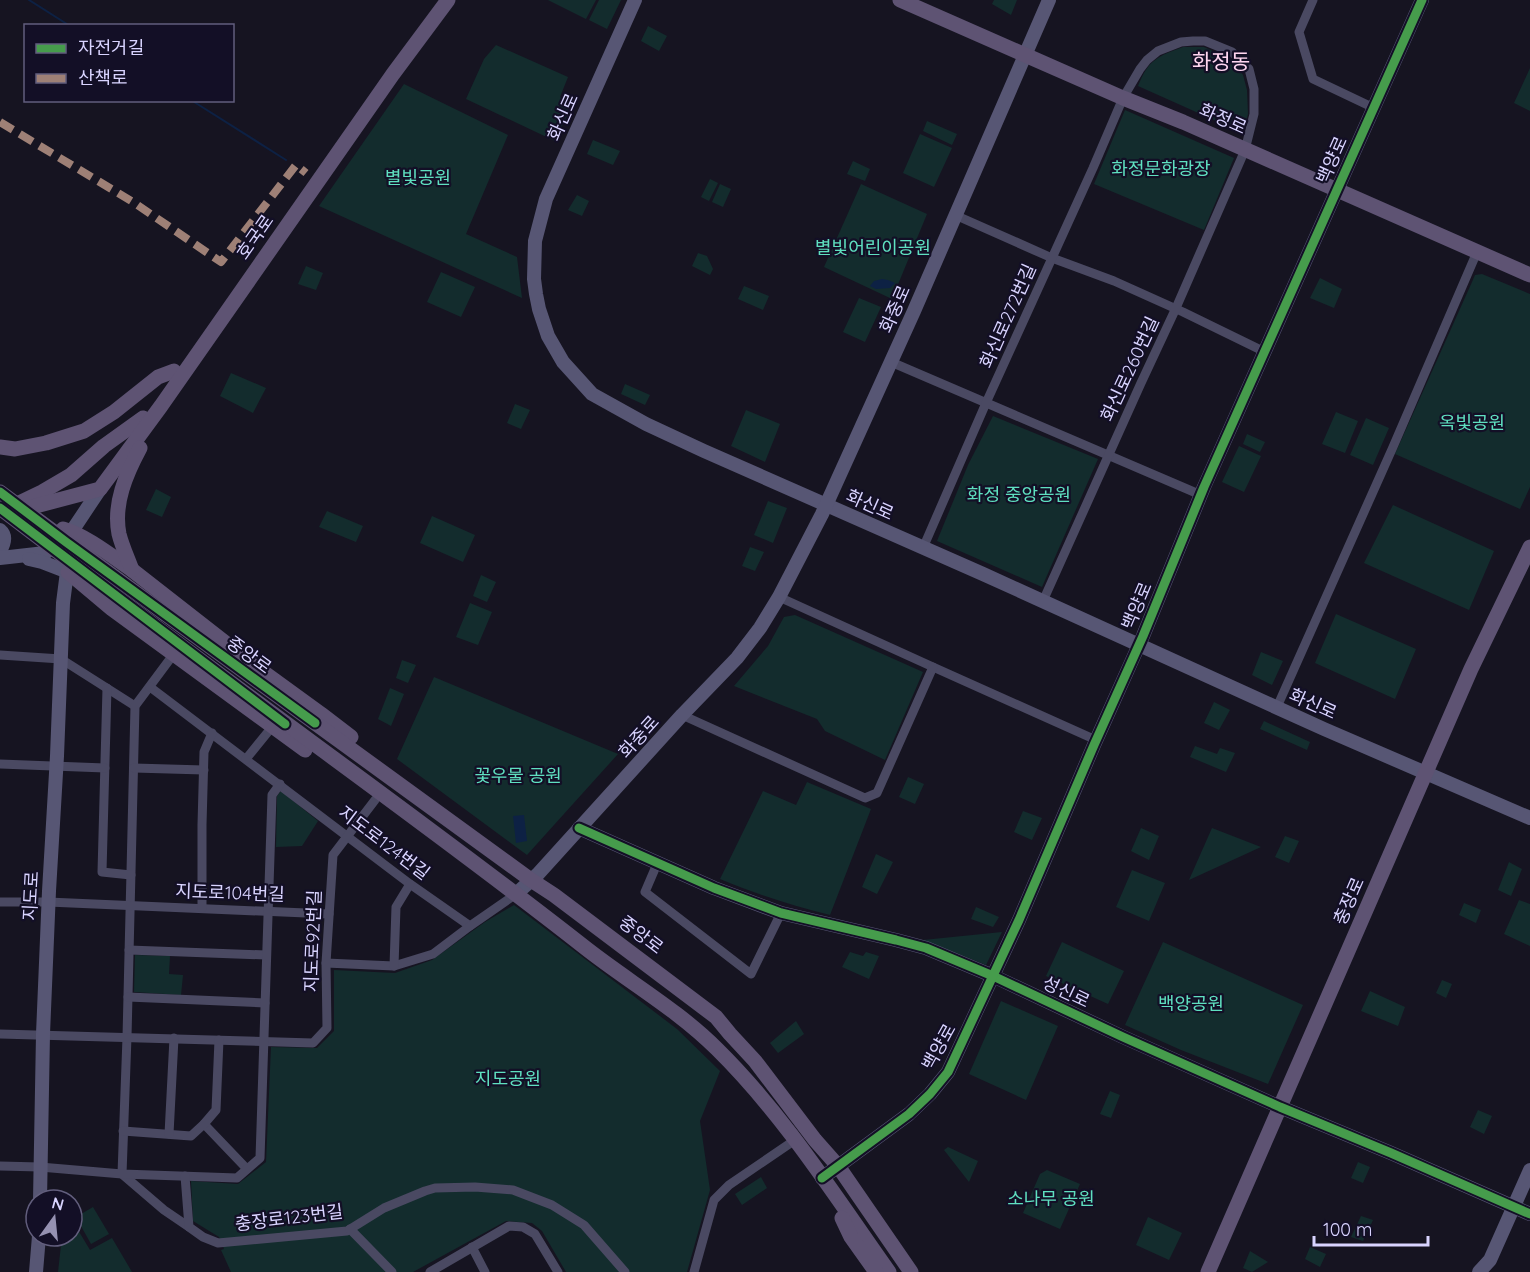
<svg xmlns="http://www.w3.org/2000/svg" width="1530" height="1272" font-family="Quicksand,'Noto Sans KR',sans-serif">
	<rect width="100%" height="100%" fill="#161421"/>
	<g fill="#132c2d">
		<polygon points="548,0 596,0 586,19"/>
		<polygon points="599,0 621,0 607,29 589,20"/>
		<polygon points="994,0 1017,0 1011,15 992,4"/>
		<polygon points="648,26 667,36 659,51 641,41"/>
		<polygon points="496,45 568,77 560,97 573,103 555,141 466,99 484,59"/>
		<path d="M1183 47H1204L1230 59 1243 75 1247 90 1248 114 1243 133 1138 86C1148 60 1158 56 1183 47Z"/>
		<polygon points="1530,68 1530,111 1514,103"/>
		<polygon points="404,84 508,135 466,234 517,257 522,298 319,206"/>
		<polygon points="1125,110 1234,158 1204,230 1094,184"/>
		<polygon points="927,121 957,134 952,145 923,131"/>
		<polygon points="920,134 952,148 934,187 903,173"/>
		<polygon points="593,140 620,151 613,165 587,154"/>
		<polygon points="853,161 870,169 865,181 847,174"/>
		<polygon points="710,179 718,183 709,201 701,197"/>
		<polygon points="720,184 731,189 723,207 712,202"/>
		<polygon points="861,184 927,214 892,299 824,267"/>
		<polygon points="577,195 589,201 582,216 568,210"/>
		<polygon points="698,253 707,256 713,269 710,275 692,266"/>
		<polygon points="306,266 323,273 316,290 298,284"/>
		<polygon points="441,272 475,287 461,317 427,302"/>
		<polygon points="1482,274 1530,294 1530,487 1520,509 1395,454 1472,282 1475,275"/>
		<polygon points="1320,278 1342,289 1334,308 1310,298"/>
		<polygon points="744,286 769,296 763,310 738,299"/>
		<polygon points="859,298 881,307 865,342 843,332"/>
		<polygon points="231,373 266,388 253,413 220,396"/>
		<polygon points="625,384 650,395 645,405 621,394"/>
		<polygon points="515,404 530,410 521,429 507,423"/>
		<polygon points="746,410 780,424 765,462 731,446"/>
		<polygon points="1336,412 1358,421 1345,453 1322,444"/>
		<polygon points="993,416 1098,459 1042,587 937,541 968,465"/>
		<polygon points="1366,418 1389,428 1373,465 1350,455"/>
		<polygon points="1247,434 1265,442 1260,452 1243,444"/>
		<polygon points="1239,446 1261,456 1244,492 1222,482"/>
		<polygon points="156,489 171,497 162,517 146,510"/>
		<polygon points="768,501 787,508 773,543 754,535"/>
		<polygon points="1393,505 1494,551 1469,610 1364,563"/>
		<polygon points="327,511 363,526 356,542 319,527"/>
		<polygon points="432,516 475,535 463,562 420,543"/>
		<polygon points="750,547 764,552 755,571 742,566"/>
		<polygon points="481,575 496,582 487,602 473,596"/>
		<polygon points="470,603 492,612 478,645 456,637"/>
		<polygon points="1336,614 1416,649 1395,699 1315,663"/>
		<polygon points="795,615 923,672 885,760 825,731 817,719 734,686 768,646 784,617"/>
		<polygon points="1261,652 1283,661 1272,685 1252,675"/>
		<polygon points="402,660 416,665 408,683 396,678"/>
		<polygon points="434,677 618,754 527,855 397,759"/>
		<polygon points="390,688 404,694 391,726 378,719"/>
		<polygon points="1214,702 1230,710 1219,730 1204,723"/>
		<polygon points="1264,721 1310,742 1307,750 1260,729"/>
		<polygon points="1195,746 1217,754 1220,748 1235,753 1226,772 1190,757"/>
		<polygon points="908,777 924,784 915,804 899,797"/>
		<path d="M807 782 871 809 830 915C792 906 756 894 720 879L763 791 796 805Z"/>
		<polygon points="281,791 318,821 302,846 276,847 277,796"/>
		<polygon points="1023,811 1042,818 1032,840 1014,832"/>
		<polygon points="1141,828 1159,836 1149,860 1131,851"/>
		<polygon points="1212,828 1261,847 1189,880"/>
		<polygon points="1285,836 1299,841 1289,863 1275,857"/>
		<polygon points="876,854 893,862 877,894 862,887"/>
		<polygon points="1509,862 1522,869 1511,896 1498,890"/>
		<polygon points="1132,870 1165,883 1149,921 1116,907"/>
		<polygon points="1519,900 1530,904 1530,946 1504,934"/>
		<polygon points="1464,903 1481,910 1476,923 1459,915"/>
		<polygon points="514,905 677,1029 720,1071 700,1121 710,1190 687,1272 566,1272 542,1231 532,1223 506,1221 413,1272 231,1272 221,1250 224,1249 219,1237 193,1221 191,1181 238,1184 266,1162 271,1047 317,1048 334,1031 334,970 395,973 432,960 485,922"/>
		<polygon points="976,907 999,917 993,927 971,919"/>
		<polygon points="1002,932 986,965 923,940"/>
		<polygon points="1062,942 1124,971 1108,1004 1046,976"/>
		<polygon points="1163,942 1303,1005 1268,1084 1181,1050 1125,1025"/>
		<polygon points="850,952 863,956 866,952 879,956 869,979 842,967"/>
		<polygon points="135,955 170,956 169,974 183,975 181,995 134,992"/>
		<polygon points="1442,980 1452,984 1446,998 1436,993"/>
		<polygon points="1370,991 1405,1007 1398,1026 1361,1011"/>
		<polygon points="1001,1001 1058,1026 1026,1100 969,1074"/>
		<polygon points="796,1021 804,1034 778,1053 770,1043"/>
		<polygon points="1110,1091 1120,1095 1111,1118 1100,1114"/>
		<polygon points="1478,1110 1492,1116 1484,1134 1470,1127"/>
		<polygon points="948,1147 978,1161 969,1182 944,1150"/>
		<polygon points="1358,1162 1370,1167 1363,1183 1351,1178"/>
		<polygon points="1047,1170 1080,1184 1060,1229 1023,1213 1040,1174"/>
		<polygon points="761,1177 767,1188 742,1205 735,1194"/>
		<polygon points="93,1207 109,1234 91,1244 76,1217"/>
		<polygon points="1361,1216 1373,1220 1363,1241 1351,1237"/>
		<polygon points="1148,1217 1182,1233 1169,1260 1136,1245"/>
		<polygon points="72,1220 90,1250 112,1238 132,1272 58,1272 62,1236 72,1236"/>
		<polygon points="1310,1247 1326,1254 1320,1267 1305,1259"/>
		<polygon points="1250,1251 1268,1262 1252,1272 1243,1268"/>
	</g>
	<g fill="#0d2144">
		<polygon points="882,279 888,280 895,283 890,288 876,289 870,286 874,281"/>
		<polygon points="524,815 527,841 516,843 513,816"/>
	</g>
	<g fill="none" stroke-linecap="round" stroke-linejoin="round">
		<g stroke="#0d2144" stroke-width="2">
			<polyline points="29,0 70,26"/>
			<polyline points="191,100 286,160"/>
		</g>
		<g stroke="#4a4962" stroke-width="9">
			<polyline points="1313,0 1299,32 1313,79 1374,108"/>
			<polyline points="955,215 1052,258 1114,281 1183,312 1265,352"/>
			<polyline points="891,362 1201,495"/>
			<polyline points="923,548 986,403 1093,168 1123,98 1140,69 1147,60 1158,51 1181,42 1193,41 1205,41 1232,52 1249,69 1254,89 1254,114 1245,150 1176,308 1141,383 1043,601"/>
			<polyline points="779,597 933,667 1096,740"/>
			<polyline points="0,655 61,659 135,706"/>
			<polyline points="173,655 135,706 127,1037 122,1174 164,1210 189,1227"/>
			<polyline points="150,687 410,884 470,926"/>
			<polyline points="107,688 102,872 131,875"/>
			<polyline points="1277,707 1393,447 1477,252"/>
			<polyline points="682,715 865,798 877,793 933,667"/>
			<polyline points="246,759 272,727"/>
			<polyline points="0,764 105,768"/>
			<polyline points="134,768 204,770"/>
			<polyline points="657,864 645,892 751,974 781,913"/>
			<polyline points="0,902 48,902 329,914"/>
			<polyline points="202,908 202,825 204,752 212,733"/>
			<polyline points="129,950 266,955"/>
			<polyline points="326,963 394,966 433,954 470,926 516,894"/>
			<polyline points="394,966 396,907 410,884"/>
			<polyline points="128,997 265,1003"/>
			<polyline points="0,1034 313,1043 327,1028 326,963 333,855 375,800"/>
			<polyline points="204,1124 247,1169"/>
			<polyline points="123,1131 191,1136 204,1124 216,1110 219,1040"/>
			<polyline points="169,1134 174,1038"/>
			<polyline points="0,1166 40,1167 122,1174 237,1178 260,1158 272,795 280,784"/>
			<polyline points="185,1176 189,1227 203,1237 218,1243 347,1231 384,1208 425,1191 435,1188 475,1187 513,1190 552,1205 584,1225 625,1272"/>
			<polyline points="350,1229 392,1272"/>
			<polyline points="472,1247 485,1272"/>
			<polyline points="430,1272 509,1226 523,1227 535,1234 558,1272"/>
			<polyline points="694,1272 714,1200 729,1185 795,1140"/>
		</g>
		<g stroke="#575674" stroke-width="14">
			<polyline points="635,0 546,199 535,241 534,279 536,294 539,309 548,336 563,362 592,394 646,424 704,451 983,574 1324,729 1530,818"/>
			<path d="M0 530C7 536 4 544 0 551"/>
			<polyline points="70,542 72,531 100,489"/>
			<polyline points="0,558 45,553 59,543"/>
			<polyline points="29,559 42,562 68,572"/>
			<polyline points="579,828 714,888 781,913 896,940 926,948 993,976 1123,1037 1280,1107 1391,1153 1530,1214"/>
			<polyline points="516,894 538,874 682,715 737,658 760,628 779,597 822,514 914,311 1049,0"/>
			<polyline points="822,1178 909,1114 930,1094 948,1072 1019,920 1094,745 1143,636 1204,487 1422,0"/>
			<polyline points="40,1200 43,1034 49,891 57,756 63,603 68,564"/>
			<polyline points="36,1272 39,1236"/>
			<polyline points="1479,1272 1490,1260 1530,1170"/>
		</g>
		<g stroke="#5e5373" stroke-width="15">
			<polyline points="900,0 1123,98 1183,122 1530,275"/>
			<polyline points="0,447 15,449 46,443 84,431 114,412 158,377 174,371"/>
			<polyline points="17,504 42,492 71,475 104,446 143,418"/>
			<polyline points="13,512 100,489 161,406 393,74 448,0"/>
			<path d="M63 529C85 535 113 557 132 570L255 666 321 714 351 737"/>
			<path d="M132 570C128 559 122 546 119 534 113 504 126 474 140 448"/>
			<polyline points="68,572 112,609 305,750"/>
			<polyline points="165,614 531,880 554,895 716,1017 730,1034 755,1061 815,1140 838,1166 911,1272"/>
			<path d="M155 626C297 733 443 836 583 946 627 981 677 1009 717 1049 784 1115 835 1196 889 1272"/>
			<polyline points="842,1218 851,1237 876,1272"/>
			<polyline points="1208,1272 1471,669 1530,547"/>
		</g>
		<g stroke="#5e5373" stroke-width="15">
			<polyline points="0,492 165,614"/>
			<polyline points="0,508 155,626"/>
		</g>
		<polyline stroke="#9e8076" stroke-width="8" stroke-dasharray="15 8" stroke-linecap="butt" points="0,122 133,202 221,262 296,165 306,173"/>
		<g stroke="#130f26" stroke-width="13">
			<g id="cycleway">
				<polyline points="0,492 66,542 315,723"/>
				<polyline points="0,508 285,724"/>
				<polyline points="579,828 714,888 781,913 896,940 926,948 993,976 1123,1037 1280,1107 1391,1153 1530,1214"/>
				<polyline points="822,1178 909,1114 930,1094 948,1072 1019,920 1094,745 1143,636 1204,487 1422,0"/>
			</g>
		</g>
		<use href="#cycleway" stroke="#469c4c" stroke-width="9"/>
	</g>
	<g text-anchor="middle" stroke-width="4.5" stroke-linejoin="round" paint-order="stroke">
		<g font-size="18" fill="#d9d4ff" stroke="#130f26">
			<text transform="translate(563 117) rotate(-66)" y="6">화신로</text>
			<text transform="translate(1223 119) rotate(24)" y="6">화정로</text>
			<text transform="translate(1332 160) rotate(-66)" y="6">백양로</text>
			<text transform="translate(255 237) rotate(-55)" y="6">호국로</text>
			<text transform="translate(895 309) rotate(-66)" y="6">화중로</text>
			<text transform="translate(1008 316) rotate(-66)" y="6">화신로272번길</text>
			<text transform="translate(1130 369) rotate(-65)" y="6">화신로260번길</text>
			<text transform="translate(870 505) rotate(24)" y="6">화신로</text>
			<text transform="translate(1137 606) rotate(-67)" y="6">백양로</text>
			<text transform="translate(249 655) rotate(36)" y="6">중앙로</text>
			<text transform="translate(1313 704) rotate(24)" y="6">화신로</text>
			<text transform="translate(639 737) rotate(-48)" y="6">화중로</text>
			<text transform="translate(384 843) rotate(37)" y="6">지도로124번길</text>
			<text transform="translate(230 893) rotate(2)" y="6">지도로104번길</text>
			<text transform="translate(31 896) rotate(-87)" y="6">지도로</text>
			<text transform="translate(1349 901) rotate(-66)" y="6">충장로</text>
			<text transform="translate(641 935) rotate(37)" y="6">중앙로</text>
			<text transform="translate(313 941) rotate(-88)" y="6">지도로92번길</text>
			<text transform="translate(1066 992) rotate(25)" y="6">성신로</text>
			<text transform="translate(939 1047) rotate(-61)" y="6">백양로</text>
			<text transform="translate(289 1218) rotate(-7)" y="6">충장로123번길</text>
		</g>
		<g font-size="18" fill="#5fe0c0" stroke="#130f26">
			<text x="1161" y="175">화정문화광장</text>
			<text x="418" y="184">별빛공원</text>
			<text x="873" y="254">별빛어린이공원</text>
			<text x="1472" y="429">옥빛공원</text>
			<text x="1019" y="501">화정 중앙공원</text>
			<text x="518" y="782">꽃우물 공원</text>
			<text x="1191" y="1010">백양공원</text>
			<text x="508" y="1085">지도공원</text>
			<text x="1051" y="1205">소나무 공원</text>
		</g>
		<g font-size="21" fill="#ffd6f0" stroke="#130f26">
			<text x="1221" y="69">화정동</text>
		</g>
	</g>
	<rect x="24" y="24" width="210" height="78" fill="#130f26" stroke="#625e7d" stroke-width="1.5"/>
	<rect x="36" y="44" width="30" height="9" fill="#469c4c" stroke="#625e7d" stroke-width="1.5"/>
	<text x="78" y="54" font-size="18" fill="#d9d4ff">자전거길</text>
	<rect x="36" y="74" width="30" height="9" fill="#9e8076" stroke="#625e7d" stroke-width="1.5"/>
	<text x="78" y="84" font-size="18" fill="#d9d4ff">산책로</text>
	<g transform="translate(54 1218) rotate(15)"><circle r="28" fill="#130f26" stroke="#625e7d" stroke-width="1.5"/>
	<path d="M0-4.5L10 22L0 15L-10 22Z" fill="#9591b1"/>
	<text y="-9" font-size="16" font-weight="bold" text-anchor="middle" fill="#d9d4ff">N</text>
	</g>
	<path d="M1314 1236v9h114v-9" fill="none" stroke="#d9d4ff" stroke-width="3"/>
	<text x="1323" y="1236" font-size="18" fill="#d9d4ff" stroke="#130f26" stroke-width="4.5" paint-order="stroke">100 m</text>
</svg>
